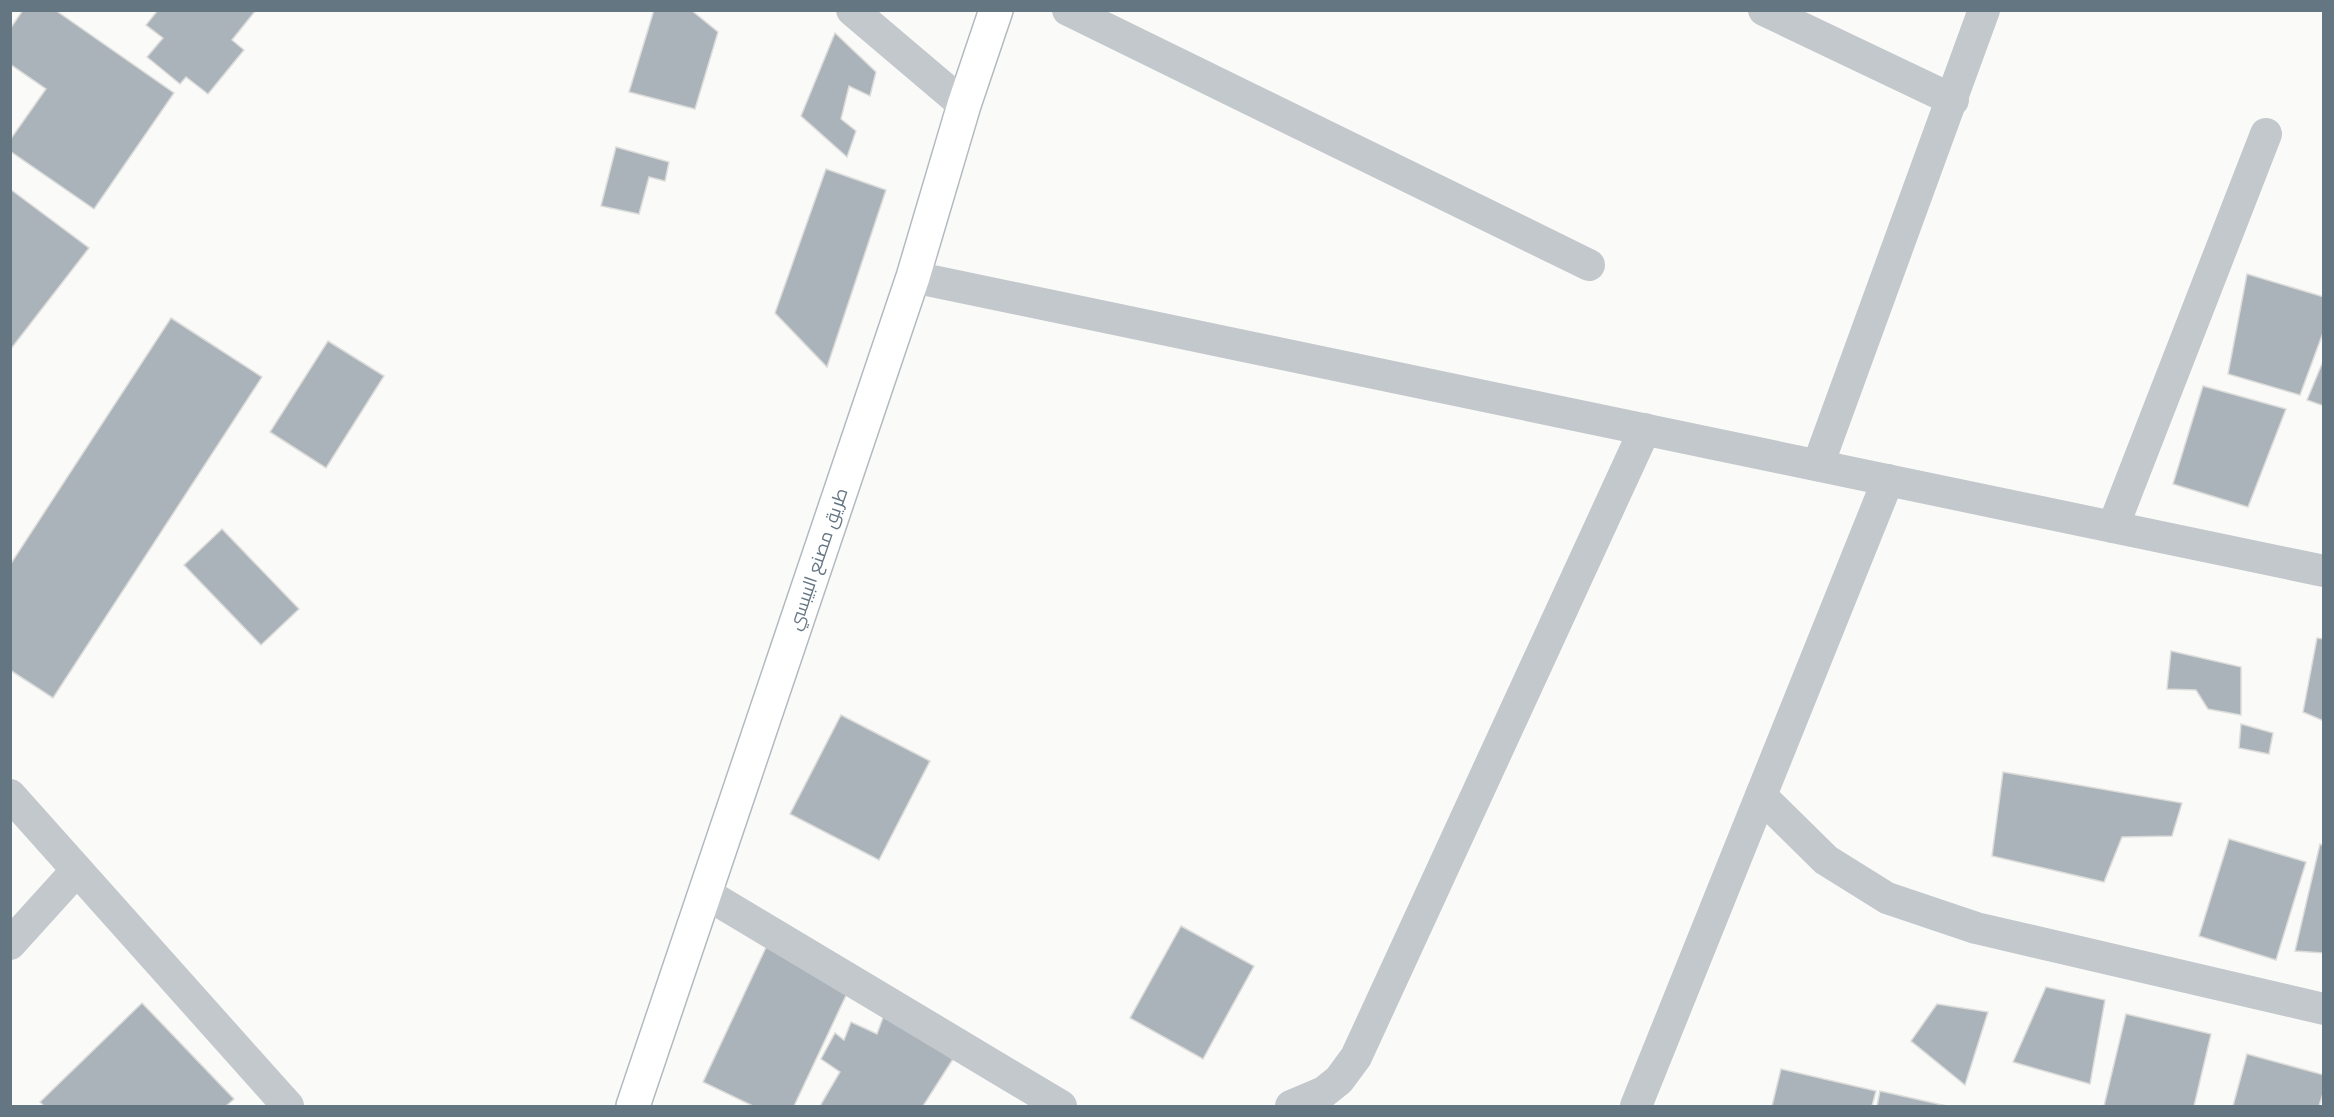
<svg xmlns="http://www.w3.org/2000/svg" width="2334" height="1117" font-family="'Golos Text',Cairo,sans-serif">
	<rect width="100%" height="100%" fill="#fafaf8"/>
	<g fill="#aab3b9" stroke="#dcdcda" stroke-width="1.5">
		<polygon points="23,10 55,10 174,93 94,209 10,151 10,140 46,89 10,64 10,29"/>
		<polygon points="158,10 256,10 232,40 244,50 208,94 186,77 180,84 147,57 163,38 146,25"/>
		<polygon points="654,10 691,10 718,32 695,109 629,92"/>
		<polygon points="835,33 876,72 870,96 849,86 841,119 856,131 847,157 801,116"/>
		<polygon points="616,147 669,162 665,181 649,177 639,214 601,206"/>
		<polygon points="826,169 886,190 827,367 775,313"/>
		<polygon points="10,189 89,248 10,350"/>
		<polygon points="2247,274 2324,297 2324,330 2300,395 2228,374"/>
		<polygon points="171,318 262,377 53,698 10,670 10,565"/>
		<polygon points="328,341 384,376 326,468 270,432"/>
		<polygon points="2324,359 2324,406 2307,400"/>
		<polygon points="2203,386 2286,409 2248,507 2173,484"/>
		<polygon points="222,529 299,609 261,645 184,565"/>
		<polygon points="2317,638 2324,639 2324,721 2303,712"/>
		<polygon points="2171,651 2241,667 2241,715 2208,709 2196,690 2167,689"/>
		<polygon points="841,715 930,761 879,860 790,814"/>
		<polygon points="2241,724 2273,733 2269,754 2239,748"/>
		<polygon points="2003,772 2182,803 2172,836 2122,837 2104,882 1992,856"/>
		<polygon points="2229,839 2306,862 2276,960 2199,936"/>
		<polygon points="2320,844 2324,846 2324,953 2295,951"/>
		<polygon points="1181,926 1254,966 1203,1059 1130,1018"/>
		<polygon points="769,941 850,987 794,1106 753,1106 703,1082"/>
		<polygon points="2046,987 2105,1000 2090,1084 2013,1062"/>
		<polygon points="142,1003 234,1099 226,1106 44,1106 40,1102"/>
		<polygon points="1937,1004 1988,1012 1965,1085 1911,1041"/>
		<polygon points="2126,1014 2211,1034 2194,1106 2104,1106"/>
		<polygon points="884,1015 953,1059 923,1106 820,1106 840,1072 821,1059 835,1033 844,1040 851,1022 877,1034"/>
		<polygon points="2247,1054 2324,1075 2324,1090 2319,1106 2233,1106"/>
		<polygon points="1781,1069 1876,1091 1872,1106 1772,1106"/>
		<polygon points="1880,1091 1947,1106 1877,1106"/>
	</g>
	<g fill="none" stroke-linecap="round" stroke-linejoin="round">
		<g stroke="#b3babf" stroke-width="36">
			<polyline id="secondary" points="633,1106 913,277 964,105 996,10"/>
		</g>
		<g stroke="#c3c8cc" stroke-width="32">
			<polyline points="852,10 964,105"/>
			<polyline points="1068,10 1589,265"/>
			<polyline points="1764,10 1953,100"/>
			<polyline points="913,277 2324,571"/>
			<polyline points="1818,465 1984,10"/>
			<polyline points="2113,527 2266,134"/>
			<polyline points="10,795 288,1106"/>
			<polyline points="1761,796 1826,860 1887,898 1976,928 2324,1009"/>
			<polyline points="705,893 1061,1106"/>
			<polyline points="10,944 77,870"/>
			<polyline points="1291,1106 1324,1092 1339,1080 1356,1057 1645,429"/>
			<polyline points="1636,1106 1888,480"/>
		</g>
		<use href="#secondary" stroke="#fff" stroke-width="33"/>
	</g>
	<g text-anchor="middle" stroke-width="6" stroke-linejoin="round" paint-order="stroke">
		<g font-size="18" fill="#657683" stroke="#fff">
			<text transform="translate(818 559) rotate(-71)" y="6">طريق مصنع البيبسي</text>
		</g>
	</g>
	<rect width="2334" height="1117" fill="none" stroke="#657683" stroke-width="24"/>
</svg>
